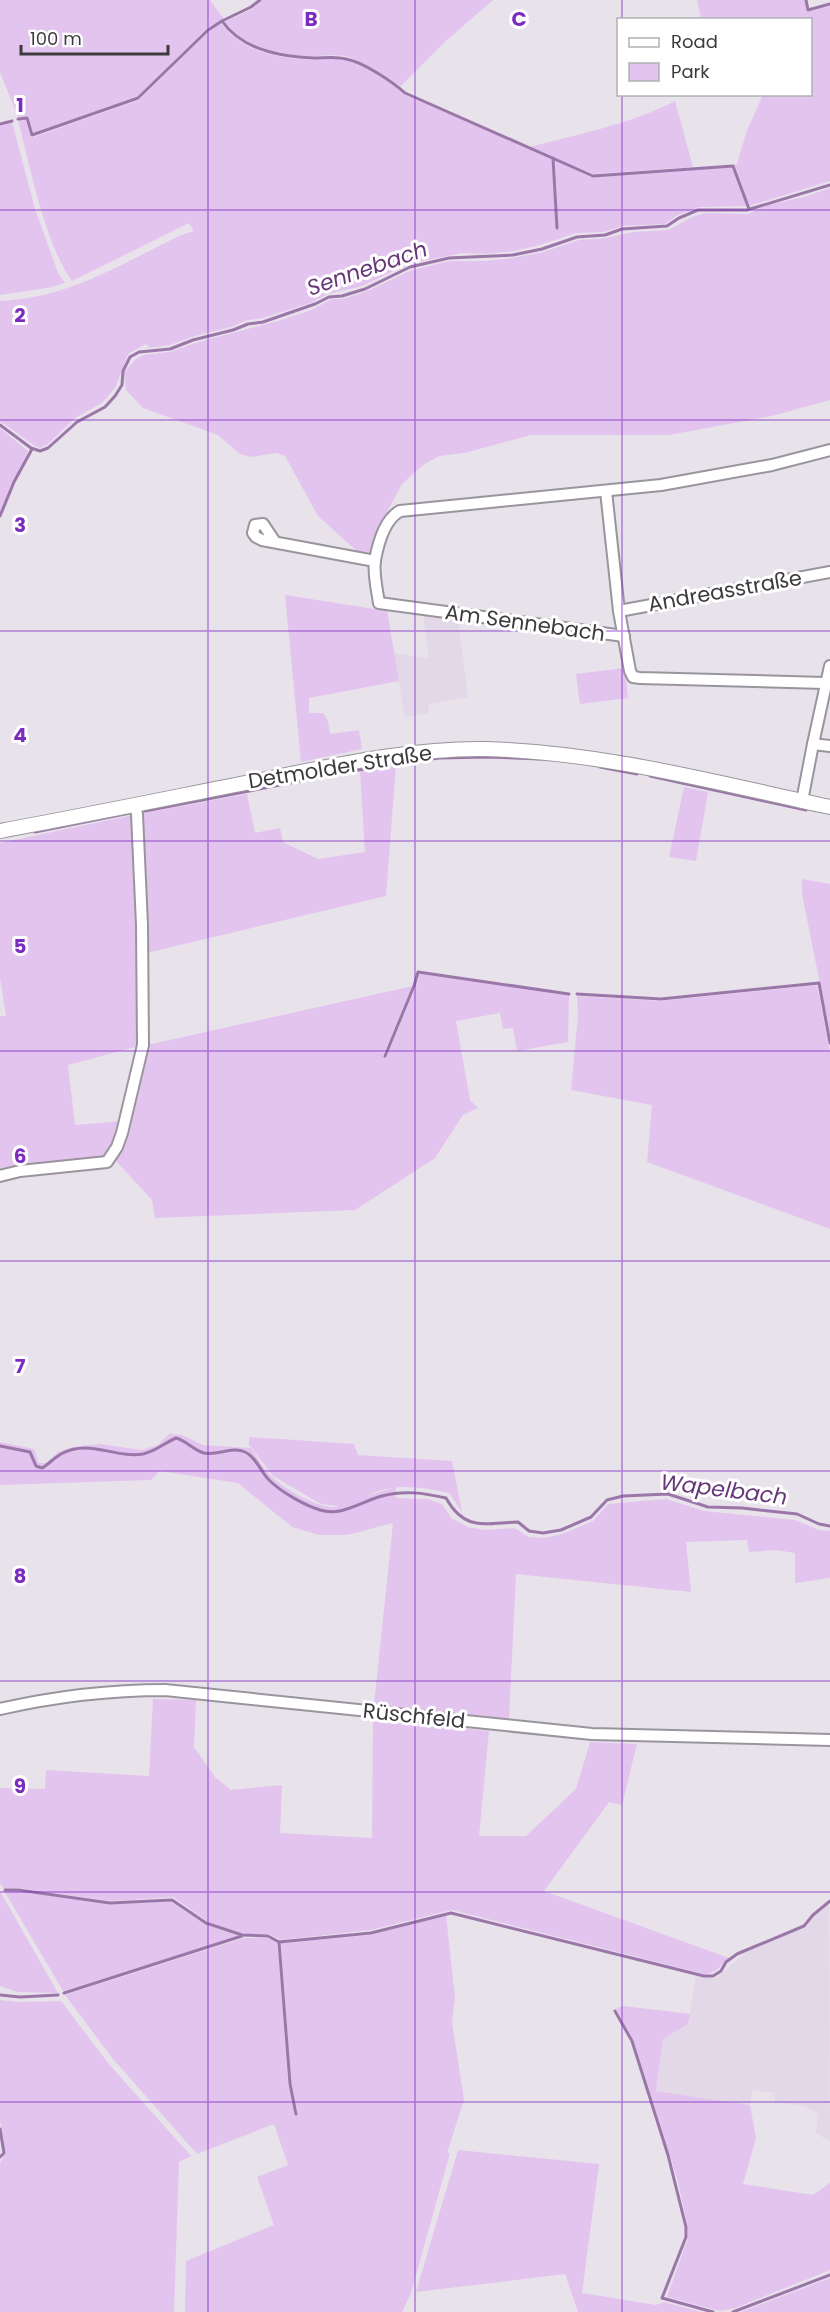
<svg xmlns="http://www.w3.org/2000/svg" width="830" height="2312" font-family="Poppins,sans-serif">
	<rect width="100%" height="100%" fill="#e8e2eb"/>
	<g fill="#e3d8e8">
		<polygon points="423,614 458,619 468,697 428,704 429,713 405,717 394,653 429,658"/>
		<polygon points="829,1903 830,2141 815,2133 819,2114 804,2106 775,2102 775,2093 752,2090 750,2105 656,2091 663,2039 688,2024 696,1975 715,1979 747,1951 806,1928 814,1916"/>
	</g>
	<g fill="#e3c4ef">
		<polygon points="0,0 210,0 224,19 207,28 138,96 33,133 28,116 18,117 0,72"/>
		<path d="M262 0H493L446 41 401 86C389 78 377 72 365 66 360 63 354 58 348 57 338 54 326 56 316 56 285 57 244 50 225 22L252 9Z"/>
		<polygon points="697,0 805,0 807,12 830,6 830,181 749,206 734,164 737,164 747,130 763,95 810,94 810,20 701,19"/>
		<path d="M221 23C242 52 279 59 313 60 326 60 338 56 350 61 360 65 387 79 395 85 399 88 401 92 405 95L552 158 556 228H558L555 159 593 177 732 167 747 206 699 207 678 215 665 224 622 226 604 232 576 233 540 245 514 251 484 254 462 253 408 264 362 286 328 294 310 303 263 318 247 320 234 326 192 337 170 345 149 348 146 344 128 354 115 388 102 403 75 418 49 443 40 448 35 446 0 421V301C69 298 121 264 181 235L194 231 189 223 72 281C45 244 30 166 18 120L25 119 31 138 139 100 209 31Z"/>
		<path d="M675 101 693 167 593 174 530 147C579 134 631 124 675 101Z"/>
		<polygon points="12,122 35,209 58,273 65,283 47,288 0,295 0,126"/>
		<polygon points="830,188 830,400 772,416 669,435 531,435 464,453 439,456 423,465 402,484 386,514 371,553 360,554 318,516 285,456 277,453 251,457 240,454 218,435 143,408 126,390 124,372 136,359 143,355 170,352 195,343 281,320 311,310 332,299 342,299 365,292 412,270 450,261 485,261 513,258 543,252 579,240 606,238 633,232 668,230 694,216 706,213 748,214 768,205 804,197"/>
		<polygon points="0,428 28,451 0,512"/>
		<polygon points="285,595 387,611 399,681 309,698 309,713 323,713 328,721 330,734 359,730 362,749 301,762"/>
		<polygon points="625,668 628,698 580,704 576,674"/>
		<polygon points="396,765 386,896 146,953 144,813 247,794 255,833 280,828 283,842 318,859 365,852 360,771"/>
		<polygon points="684,787 708,792 696,861 669,857"/>
		<polygon points="133,815 139,954 139,1046 68,1065 75,1125 122,1121 114,1144 103,1158 0,1173 0,1016 6,1016 0,978 0,843"/>
		<polygon points="802,879 830,884 830,1034 802,894"/>
		<polygon points="419,973 569,995 568,1042 517,1051 513,1028 503,1029 500,1013 456,1021 470,1100 478,1108 463,1115 435,1158 355,1210 155,1218 152,1200 117,1162 116,1157 147,1045 413,986 383,1055 386,1057 416,987"/>
		<polygon points="817,985 830,1052 830,1229 647,1162 652,1105 571,1090 578,1016 577,996 661,1001"/>
		<path d="M169 1434 182 1435 203 1445 251 1448C257 1457 263 1468 271 1476 282 1488 325 1513 339 1506L321 1504 273 1476 251 1447 249 1446V1437L354 1444 358 1455 452 1461 462 1512 449 1493C421 1487 394 1482 367 1496L396 1487V1498L427 1499 442 1504 451 1518 468 1527 484 1530 514 1528 529 1537 544 1538 562 1534 593 1521 608 1504 666 1499 704 1511 795 1520 819 1530 830 1531V1578L795 1583V1553L776 1550 749 1552 747 1540 686 1542 691 1592 516 1574 509 1719 374 1705 393 1523 347 1535H319L292 1527 238 1483 160 1471 151 1480 0 1485V1442L34 1449 39 1463H46L58 1452 73 1447 99 1444 142 1450 158 1445Z"/>
		<path d="M153 1699 196 1700 194 1747 215 1777 231 1790 282 1785 280 1833 372 1838 373 1719 489 1731 479 1836H526L576 1789 590 1742 637 1744 622 1805 609 1802 544 1891 729 1958C719 1966 718 1973 704 1974L452 1910 371 1930 280 1940 269 1934H243L208 1922 173 1897 111 1901 20 1888 4 1889 0 1883V1788L45 1789 46 1770 149 1776Z"/>
		<polygon points="19,1891 111,1904 171,1902 206,1925 239,1936 63,1991 5,1892"/>
		<polygon points="0,1893 1,1893 58,1993 17,1992 0,1986"/>
		<polygon points="446,1915 455,1998 452,2022 464,2100 447,2153 450,2153 411,2293 402,2312 185,2312 186,2261 274,2225 257,2177 288,2165 274,2124 197,2154 113,2059 65,1995 244,1938 268,1938 278,1943 288,2083 295,2115 298,2114 291,2084 281,1943 371,1935"/>
		<polygon points="0,2000 19,2002 61,2001 108,2063 191,2156 179,2162 174,2312 0,2312 0,2164 5,2153 0,2120"/>
		<polygon points="624,2006 690,2014 688,2024 663,2039 656,2091 750,2105 756,2138 743,2184 813,2195 830,2183 830,2270 735,2308 720,2311 667,2297 688,2238 688,2228 677,2178 634,2042 616,2008"/>
		<polygon points="458,2150 599,2164 582,2293 656,2305 664,2302 701,2312 578,2312 565,2274 416,2292"/>
		<polygon points="830,2278 830,2312 741,2312"/>
	</g>
	<g fill="none" stroke-linecap="round" stroke-linejoin="round">
		<g stroke="#9b77a9" stroke-width="3">
			<path d="M260 0 251 7 222 21C242 50 280 57 314 58 325 58 335 56 346 59 363 62 393 82 405 93L593 176 733 166 749 209"/>
			<polyline points="806,0 808,10 830,4"/>
			<polyline points="18,119 27,118 32,135 138,98 208,30 222,21"/>
			<polyline points="0,124 12,121"/>
			<polyline points="553,158 557,228"/>
			<polyline points="0,425 31,448 40,451 48,448 77,422 105,407 115,396 122,385 123,371 130,357 139,352 170,349 193,340 233,330 248,324 263,322 315,304 329,297 342,296 365,289 410,267 449,258 513,255 542,249 577,237 605,235 622,229 667,226 679,218 698,210 747,210 830,185"/>
			<polyline points="0,516 14,482 32,449"/>
			<polyline points="600,767 637,774"/>
			<polyline points="650,776 806,810"/>
			<polyline points="145,811 395,763 440,758 487,757 540,759"/>
			<polyline points="35,832 130,813"/>
			<polyline points="577,994 661,999 819,983 830,1043"/>
			<polyline points="385,1056 414,986 418,972 569,994"/>
			<path d="M0 1446 30 1452 36 1466 42 1468C49 1464 54 1458 61 1454 89 1438 116 1459 143 1454 157 1451 164 1443 176 1438 187 1441 193 1450 204 1453 218 1456 232 1446 245 1452 256 1457 261 1472 269 1480 281 1492 304 1505 320 1510 342 1517 362 1501 382 1496 404 1490 424 1493 446 1498 465 1532 485 1523 518 1522L529 1531 543 1533 561 1530 591 1517 607 1500 623 1496 668 1494 708 1507 742 1508 797 1514 819 1524 830 1526"/>
			<polyline points="5,1890 19,1890 110,1903 172,1900 206,1923 242,1935 268,1936 279,1942 371,1933 451,1913 704,1976 713,1976 721,1971 726,1962 737,1954 804,1926 813,1915 830,1901"/>
			<polyline points="279,1942 290,2084 296,2114"/>
			<polyline points="64,1993 242,1936"/>
			<polyline points="0,1995 20,1997 58,1995"/>
			<polyline points="615,2011 632,2041 668,2155 686,2227 686,2237 662,2298 713,2312"/>
			<polyline points="0,2129 4,2153 0,2157"/>
			<polyline points="733,2312 830,2275"/>
		</g>
		<g stroke="#9a949d" stroke-width="14">
			<g id="street">
				<polyline points="606,491 619,611 630,671 633,677 640,678 825,683"/>
				<polyline points="275,542 263,524 255,525 253,533 256,537 262,540 375,561"/>
				<polyline points="619,611 830,572"/>
				<path d="M624 636 379 603C377 589 373 574 375 560 378 544 385 519 400 511L661 485 772 465 830 450"/>
				<polyline points="813,744 830,746"/>
				<polyline points="802,801 813,744 830,666"/>
				<polyline points="0,1176 20,1171 107,1162 117,1147 122,1133 143,1045 142,925 137,814 135,805"/>
				<path d="M0 1709C53 1697 111 1690 165 1690L592 1734 830 1740"/>
			</g>
		</g>
		<g stroke="#9a949d" stroke-width="16">
			<path id="secondary" d="M0 831C92 814 184 795 276 777 345 763 415 748 486 749 603 752 717 783 830 807"/>
		</g>
		<use href="#street" stroke="#fff" stroke-width="10"/>
		<use href="#secondary" stroke="#fff" stroke-width="14"/>
	</g>
	<path fill="none" stroke="#7b2cbf" stroke-width="1.5" stroke-opacity="0.55" d="M208 0V2312M415 0V2312M622 0V20M622 94V2312M0 210H830M0 420H830M0 631H830M0 841H830M0 1051H830M0 1261H830M0 1471H830M0 1681H830M0 1892H830M0 2102H830"/>
	<g text-anchor="middle" stroke-width="6" stroke-linejoin="round" paint-order="stroke">
		<g font-size="21" fill="#3d3a3e" stroke="#fff">
			<text transform="translate(725 591) rotate(-10)" y="7">Andreasstraße</text>
			<text transform="translate(525 623) rotate(8)" y="7">Am Sennebach</text>
			<text transform="translate(340 767) rotate(-9)" y="7">Detmolder Straße</text>
			<text transform="translate(414 1716) rotate(6)" y="7">Rüschfeld</text>
		</g>
		<g font-size="22" font-style="italic" fill="#673878" stroke="#fff">
			<text transform="translate(367 268) rotate(-19)" y="8">Sennebach</text>
			<text transform="translate(724 1489) rotate(7)" y="8">Wapelbach</text>
		</g>
	</g>
	<g font-size="20" text-anchor="middle" font-weight="bold" fill="#7b2cbf" stroke="#fff" stroke-width="6" stroke-linejoin="round" paint-order="stroke">
		<text x="311" y="26">B</text>
		<text x="519" y="26">C</text>
		<text x="20" y="112">1</text>
		<text x="20" y="322">2</text>
		<text x="20" y="532">3</text>
		<text x="20" y="742">4</text>
		<text x="20" y="953">5</text>
		<text x="20" y="1163">6</text>
		<text x="20" y="1373">7</text>
		<text x="20" y="1583">8</text>
		<text x="20" y="1793">9</text>
	</g>
	<rect x="617" y="18" width="195" height="78" fill="#ffffff" stroke="#b1b0b2" stroke-width="1.5"/>
	<rect x="629" y="38" width="30" height="9" fill="#ffffff" stroke="#b1b0b2" stroke-width="1.5"/>
	<text x="671" y="48" font-size="18" fill="#3d3a3e">Road</text>
	<rect x="629" y="63" width="30" height="18" fill="#e3c4ef" stroke="#b1b0b2" stroke-width="1.5"/>
	<text x="671" y="78" font-size="18" fill="#3d3a3e">Park</text>
	<path d="M21 45v9h147v-9" fill="none" stroke="#3d3a3e" stroke-width="3"/>
	<text x="30" y="45" font-size="18" fill="#3d3a3e" stroke="#ffffff" stroke-width="4.5" paint-order="stroke">100 m</text>
</svg>
